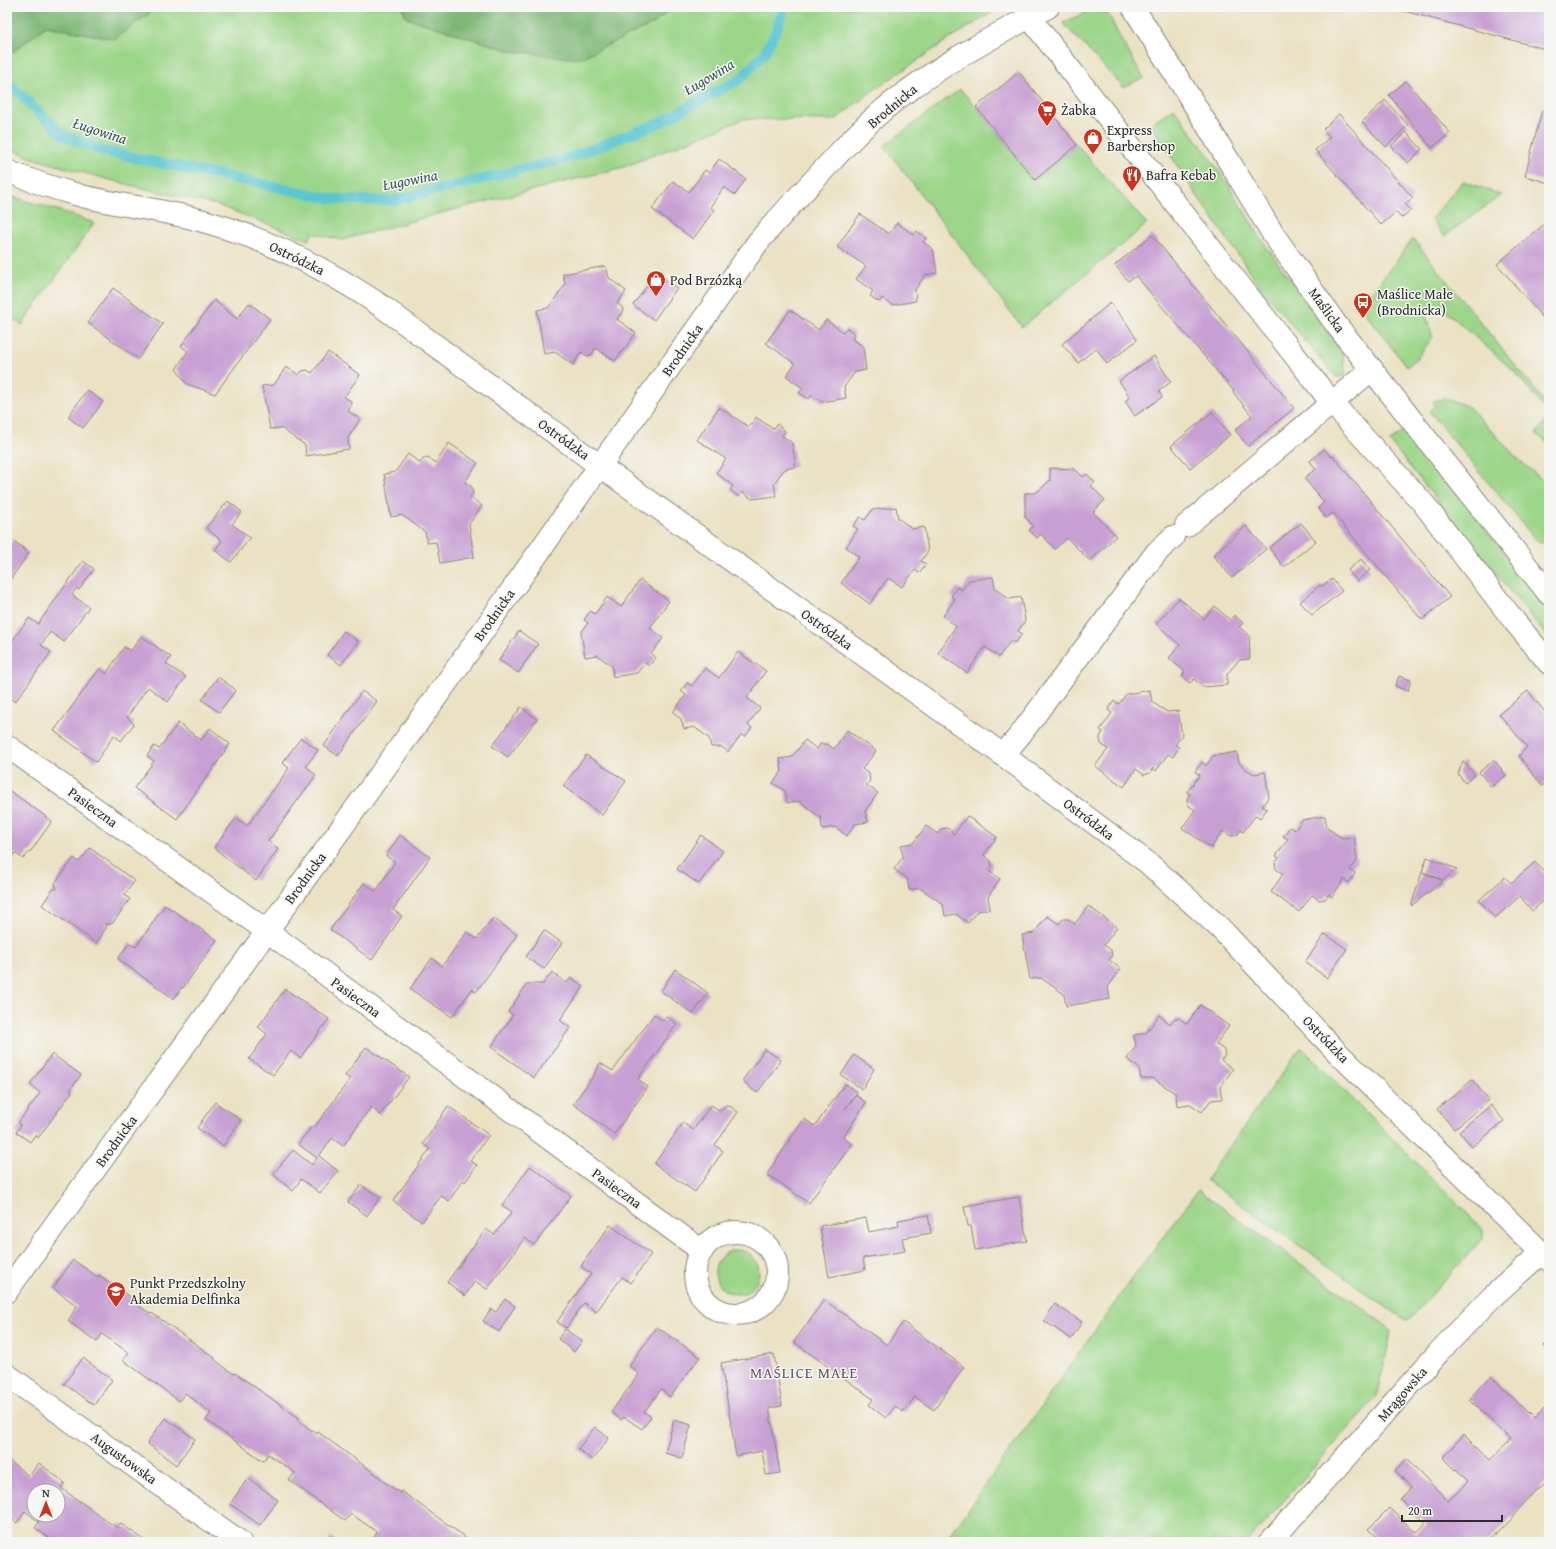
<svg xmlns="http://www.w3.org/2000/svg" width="1556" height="1549" font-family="'Gentium Book Plus',serif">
	<rect width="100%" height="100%" fill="#f6f6f2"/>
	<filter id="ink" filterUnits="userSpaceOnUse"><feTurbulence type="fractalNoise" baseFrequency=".025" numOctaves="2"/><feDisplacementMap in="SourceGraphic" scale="8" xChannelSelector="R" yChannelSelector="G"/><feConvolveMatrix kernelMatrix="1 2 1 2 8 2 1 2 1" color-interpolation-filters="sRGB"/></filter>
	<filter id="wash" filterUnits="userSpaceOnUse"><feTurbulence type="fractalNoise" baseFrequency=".012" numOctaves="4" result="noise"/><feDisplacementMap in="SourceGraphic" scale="16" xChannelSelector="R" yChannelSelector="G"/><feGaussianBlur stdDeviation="0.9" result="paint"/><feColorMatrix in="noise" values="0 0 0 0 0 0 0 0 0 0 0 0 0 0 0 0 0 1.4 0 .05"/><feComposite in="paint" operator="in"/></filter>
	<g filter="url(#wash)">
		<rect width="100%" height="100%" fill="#ebe2c4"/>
		<g fill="#9bd588" stroke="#63805a">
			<polygon points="158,7 402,7 407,18 511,51 653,24 673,7 1001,7 946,41 871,92 835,120 744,119 624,167 453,210 342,240 312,233 309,240 217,205 125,184 38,160 7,148 7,47 13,52 46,26 114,39"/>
			<polygon points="1093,9 1109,15 1120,38 1144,78 1123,87 1063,23"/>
			<polygon points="960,89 976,107 1035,180 1077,145 1147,224 1022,327 884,146"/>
			<polygon points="1174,108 1219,170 1262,240 1342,353 1346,376 1336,377 1263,291 1185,178 1151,125 1154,121"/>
			<polygon points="1463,181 1502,195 1444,236 1431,219"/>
			<polygon points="7,195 70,214 94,223 22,325 7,315"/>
			<polygon points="1413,239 1549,407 1549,414 1515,372 1439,305 1424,310 1433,337 1417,358 1407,367 1359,305 1369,296"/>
			<polygon points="1446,398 1469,407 1518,459 1545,482 1549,482 1549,546 1535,539 1429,411 1435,406 1433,401"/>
			<polygon points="1549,417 1549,444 1536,434"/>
			<polygon points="1405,429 1549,608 1549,639 1390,442"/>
			<polygon points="1301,1047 1479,1225 1483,1230 1483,1238 1408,1321 1404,1319 1206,1180"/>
			<polygon points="1198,1190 1392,1330 1376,1398 1247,1542 945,1542 1133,1277"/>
			<circle cx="737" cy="1272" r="22"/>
		</g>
		<g fill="#7cb674" stroke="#547050">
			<polygon points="7,7 158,7 114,39 46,26 13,52 7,47"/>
			<polygon points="402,7 673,7 653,24 578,59 511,51 407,18"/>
		</g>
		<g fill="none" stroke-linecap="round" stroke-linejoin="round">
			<polyline stroke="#5ac6d2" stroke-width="10" points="7,82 63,135 103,151 333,199 392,201 571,157 661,122 740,79 764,54 778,26 784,7"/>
		</g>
		<g id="blocks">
			<g fill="#c79fd3" fill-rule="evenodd">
				<polygon points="1389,7 1549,7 1549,50"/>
				<polygon points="1019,72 1077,145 1035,180 976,107"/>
				<polygon points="1406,81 1450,133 1432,148 1389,95"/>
				<polygon points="1385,100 1408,125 1386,147 1362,122"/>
				<polygon points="1542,110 1549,112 1549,183 1525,176"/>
				<polygon points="1339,114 1413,198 1405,204 1411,210 1401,218 1396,212 1381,225 1315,150 1330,137 1323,129"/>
				<polygon points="1406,132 1422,149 1408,163 1391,146"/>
				<polygon points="719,159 746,179 735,195 724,187 710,207 714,210 693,239 652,209 673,181 689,192 705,170 709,173"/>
				<polygon points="860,214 889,234 897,223 914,235 917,231 926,238 923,242 933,249 937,273 925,275 915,290 916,301 892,305 882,298 879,302 870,296 873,291 856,279 866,266 837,247"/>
				<polygon points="1549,220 1549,325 1497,264"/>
				<polygon points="1152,235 1294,408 1248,446 1235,430 1252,416 1233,392 1234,391 1136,276 1128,281 1115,265"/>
				<polygon points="606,266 609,278 626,291 617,303 622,307 623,311 617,319 636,333 615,361 596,348 591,355 587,356 581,352 573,365 555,352 544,354 537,310 548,308 556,297 565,285 563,274"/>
				<polygon points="656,274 677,288 654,320 633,305"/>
				<polygon points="113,288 163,324 138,359 88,323"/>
				<polygon points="214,300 237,319 249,303 270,319 215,394 187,384 176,369 188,351 181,346"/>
				<polygon points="1110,303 1126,322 1137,340 1107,364 1096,348 1078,363 1062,344"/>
				<polygon points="790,310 819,330 826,320 843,332 847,328 855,334 852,339 863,346 866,370 855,372 844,387 846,398 822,402 812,395 809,399 799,393 803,388 786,376 795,364 766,343"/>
				<polygon points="328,352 360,375 344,397 351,401 351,406 348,411 360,419 348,438 349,449 306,456 305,445 292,436 281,428 270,429 262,386 274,385 286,367 299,375 302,371 307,370 312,373"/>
				<polygon points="1154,356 1171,382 1159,391 1162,397 1135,416 1125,401 1130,397 1119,381"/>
				<polygon points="87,390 103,402 83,428 68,417"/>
				<polygon points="719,407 749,427 756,417 773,429 777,424 785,431 782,436 792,443 796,467 785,469 779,476 774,484 776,496 752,499 742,492 739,497 730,490 733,486 716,473 726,459 697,440"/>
				<polygon points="1212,412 1230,435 1190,468 1171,446"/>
				<polygon points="449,443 478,463 465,482 472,487 473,493 470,497 482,506 469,524 474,557 440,563 436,542 427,543 425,532 402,515 391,517 384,474 395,472 408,454 420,463 424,458 428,457 436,463"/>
				<polygon points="1324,449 1331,457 1333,456 1450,597 1422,620 1333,513 1326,518 1318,508 1324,502 1304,478 1316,469 1310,461"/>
				<polygon points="1050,468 1075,469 1083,477 1087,474 1095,482 1091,486 1105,500 1093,512 1116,536 1090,561 1067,538 1055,549 1041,534 1037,538 1029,530 1033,526 1025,517 1025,493 1036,493 1043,487 1050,480"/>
				<polygon points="228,501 242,512 232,524 250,538 231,562 215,550 222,541 206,528"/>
				<polygon points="896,507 898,518 912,529 924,527 928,551 921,561 926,564 919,573 915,570 902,587 888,578 870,604 841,583 859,557 846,547 858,529 853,526 860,517 865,520 872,510"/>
				<polygon points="1301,523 1316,541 1284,567 1269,548"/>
				<polygon points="1246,526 1266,549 1232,578 1213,555"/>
				<polygon points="13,540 29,553 7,584 7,549"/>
				<polygon points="1361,559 1370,570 1357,581 1348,570"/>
				<polygon points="83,561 94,569 79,590 76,588 72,595 89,607 64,642 50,632 41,645 51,652 15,702 7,696 7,648 29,618 38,624"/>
				<polygon points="993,577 995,588 1009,599 1021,597 1025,621 1018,631 1022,634 1015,643 1011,640 999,657 985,647 967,673 938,653 956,626 943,616 955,599 951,596 957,587 962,590 969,580"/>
				<polygon points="1332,579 1342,591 1312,615 1300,602 1320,585 1322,586"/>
				<polygon points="640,580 669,601 650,628 663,638 651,654 656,658 649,666 645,663 637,673 613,677 612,666 597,655 585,657 581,633 588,623 584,620 590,611 595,614 607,597 621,607"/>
				<polygon points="1179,598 1204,619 1215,606 1230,620 1234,615 1243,623 1239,627 1249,635 1250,659 1239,660 1227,674 1227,685 1203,687 1194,679 1190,683 1182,676 1185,672 1169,658 1180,645 1156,624"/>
				<polygon points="344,631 358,641 341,665 327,655"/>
				<polygon points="519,631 538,644 518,673 499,660"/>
				<polygon points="141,636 171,657 166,664 186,677 168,702 148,687 127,717 134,724 121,741 114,735 96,762 54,731 100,668 106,674 124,647 131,651"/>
				<polygon points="738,652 766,671 747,698 760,708 748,725 752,728 745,737 742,734 728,752 722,747 711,747 709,738 694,727 684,729 681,719 673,712 686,695 681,691 687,683 692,686 705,668 719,678"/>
				<polygon points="1399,676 1411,680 1408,691 1395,686"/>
				<polygon points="218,677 236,690 219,712 202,700"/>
				<polygon points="1150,690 1152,702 1167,712 1178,711 1182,735 1175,745 1179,747 1173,757 1168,754 1156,771 1153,768 1150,773 1144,775 1136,769 1124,787 1095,766 1108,749 1101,744 1100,737 1103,732 1100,730 1112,713 1108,710 1114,701 1119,704 1126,694"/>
				<polygon points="362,691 377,701 338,756 324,746"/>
				<polygon points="1528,691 1549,717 1549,780 1542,786 1519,756 1527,747 1499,714"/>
				<polygon points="521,707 537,719 508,757 492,746"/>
				<polygon points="178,723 201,740 210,728 230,744 177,819 134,788 154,761 147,756 154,746 159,749"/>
				<polygon points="847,730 876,751 862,769 869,774 870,781 866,785 878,793 865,811 868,822 855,824 847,836 835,827 822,829 821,818 799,801 787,803 785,791 773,783 782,771 780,759 792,757 805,740 817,749 820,744 827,744 834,749"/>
				<polygon points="301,738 318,750 306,766 316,775 268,841 278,849 256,881 214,848 236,818 247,826 289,768 282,763"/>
				<polygon points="1237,752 1239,763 1246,769 1254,774 1265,772 1269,796 1262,806 1267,809 1260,818 1256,815 1243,832 1241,830 1237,835 1231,836 1223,831 1211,848 1182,828 1195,810 1188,805 1187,799 1190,794 1187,792 1200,775 1195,772 1202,762 1206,766 1213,756"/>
				<polygon points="586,755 626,781 602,815 563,786"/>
				<polygon points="1494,760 1506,775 1491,787 1479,772"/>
				<polygon points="1463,761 1475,775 1465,783 1458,774"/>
				<polygon points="10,791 52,821 31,851 30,851 23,859 15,853 7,864 7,795"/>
				<polygon points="967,816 997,837 984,855 991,861 992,866 989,871 1000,879 988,897 990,909 977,911 968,923 956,914 945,916 943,904 920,888 909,890 907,878 894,869 903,857 901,845 913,843 926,826 938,834 941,829 947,828 954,834"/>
				<polygon points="1325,816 1327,828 1342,838 1354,837 1357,861 1350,870 1355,873 1349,883 1344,879 1332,897 1329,894 1325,899 1319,900 1312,895 1299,912 1271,892 1283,874 1276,869 1275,863 1279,858 1276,856 1288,839 1283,836 1290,827 1295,830 1302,820"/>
				<polygon points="400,835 430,857 393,910 402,916 372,960 330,930 364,883 375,891 378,888 395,862 386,856"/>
				<polygon points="701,835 723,851 699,884 677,869"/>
				<polygon points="90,848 135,881 124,895 130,899 112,924 106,924 106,928 96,943 42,905 53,889 57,889 55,883 74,858 79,862"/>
				<polygon points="1427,857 1457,869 1443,880 1422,872"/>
				<polygon points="1535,862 1549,878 1549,895 1532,911 1520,896 1495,918 1479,900 1505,877 1511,883"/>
				<polygon points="1422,872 1443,881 1411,906"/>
				<polygon points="165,905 217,940 183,988 182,987 174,999 118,959 129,943 136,947"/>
				<polygon points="1088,906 1117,927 1104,945 1111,950 1112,956 1109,960 1121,969 1108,987 1110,999 1066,1006 1064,994 1041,978 1030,979 1022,935 1034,933 1047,916 1059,924 1063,919 1068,919 1075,924"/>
				<polygon points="493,918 517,935 476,992 472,989 452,1017 410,989 432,958 442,966 467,932 477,939"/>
				<polygon points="544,930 562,943 544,969 526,957"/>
				<polygon points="1325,934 1347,949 1327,978 1305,962"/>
				<polygon points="675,969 708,993 693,1014 661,991"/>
				<polygon points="552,972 567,983 571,978 584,986 560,1020 570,1028 534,1078 491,1047 513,1015 508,1012 527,984 543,984"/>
				<polygon points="285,989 329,1019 300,1058 291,1051 273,1075 249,1059 267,1034 258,1027"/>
				<polygon points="1200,1005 1229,1026 1216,1044 1224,1050 1225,1055 1221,1060 1233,1069 1220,1087 1222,1099 1211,1100 1202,1112 1190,1104 1177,1106 1176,1094 1153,1078 1141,1079 1139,1068 1127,1059 1136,1046 1134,1035 1146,1033 1159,1015 1170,1024 1174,1019 1179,1018 1187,1024"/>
				<polygon points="654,1014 663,1021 666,1016 677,1024 638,1079 648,1087 614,1134 573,1104 594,1075 600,1063 613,1071"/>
				<polygon points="366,1047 409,1077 380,1115 371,1107 343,1146 332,1138 319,1156 338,1171 320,1193 301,1179 293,1191 273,1174 293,1150 312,1165 317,1158 298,1144 312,1126 314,1128 350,1079 345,1076"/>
				<polygon points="765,1049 781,1060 757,1093 742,1081"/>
				<polygon points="52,1054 81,1075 70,1090 72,1092 38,1138 35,1135 30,1142 16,1132 21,1125 18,1123 40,1093 30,1084"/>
				<polygon points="854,1055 874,1069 862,1089 841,1075"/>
				<polygon points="1472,1080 1489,1100 1454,1129 1437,1109"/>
				<polygon points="845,1084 857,1092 845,1109 856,1095 866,1103 843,1137 852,1144 809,1203 767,1174 804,1119 815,1126"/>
				<polygon points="215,1102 241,1120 223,1146 197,1128"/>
				<polygon points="727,1104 738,1112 715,1145 723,1151 695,1192 654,1164 683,1123 693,1130 711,1105 721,1111"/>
				<polygon points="1491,1105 1504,1121 1472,1147 1459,1131"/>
				<polygon points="448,1106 489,1135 470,1161 477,1165 465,1182 463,1180 449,1201 441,1196 422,1222 393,1201 430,1149 423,1144"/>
				<polygon points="530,1166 571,1196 534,1245 525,1238 524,1239 487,1289 475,1281 465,1296 447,1282 486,1229 494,1235 512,1212 502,1205"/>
				<polygon points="361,1185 380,1197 367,1216 348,1202"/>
				<polygon points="1019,1197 1027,1241 975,1250 971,1226 968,1226 964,1206"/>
				<polygon points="928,1215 931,1233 902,1238 905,1251 863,1258 865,1270 829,1277 820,1226 866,1218 869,1232 899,1226 898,1220"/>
				<polygon points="610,1225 651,1254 631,1283 622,1277 596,1312 584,1303 566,1328 557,1322 591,1274 581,1266"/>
				<polygon points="73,1260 98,1277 99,1275 133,1299 132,1301 151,1314 152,1313 215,1358 214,1359 224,1367 234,1374 235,1373 299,1418 298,1420 307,1427 317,1434 318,1432 381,1478 380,1479 400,1493 401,1491 465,1537 464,1539 469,1542 374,1542 372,1540 377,1532 351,1514 345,1521 289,1480 295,1473 268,1454 263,1461 206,1420 211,1413 185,1393 179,1401 123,1360 129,1353 102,1334 97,1342 68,1321 77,1306 53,1288"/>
				<polygon points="505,1299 515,1306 499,1332 483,1321 491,1309 496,1312"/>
				<polygon points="824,1300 887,1345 903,1322 964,1367 934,1410 915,1397 903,1412 895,1406 886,1418 869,1405 873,1399 794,1342"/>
				<polygon points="1055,1304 1082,1322 1071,1339 1044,1321"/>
				<polygon points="657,1327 700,1357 670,1397 661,1389 644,1412 651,1417 642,1429 624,1417 621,1420 611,1412 639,1374 629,1366"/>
				<polygon points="565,1329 582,1341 574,1352 558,1339"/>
				<polygon points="1549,1340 1549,1352 1543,1346"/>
				<polygon points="774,1354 782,1406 769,1408 780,1473 766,1475 762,1451 736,1456 721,1363"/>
				<polygon points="83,1358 112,1380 94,1405 64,1384"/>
				<polygon points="1491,1376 1533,1418 1543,1408 1549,1413 1549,1479 1487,1542 1381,1542 1368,1529 1389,1508 1416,1533 1426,1524 1400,1499 1411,1488 1395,1470 1407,1459 1448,1501 1468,1482 1443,1457 1464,1434 1490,1460 1511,1440 1469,1399"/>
				<polygon points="165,1418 195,1439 176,1465 147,1443"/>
				<polygon points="674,1420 691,1425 682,1458 665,1453"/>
				<polygon points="595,1427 609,1438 592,1460 578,1449"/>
				<path d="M7 1459 29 1476 39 1463 65 1483 61 1488 117 1528 120 1523 147 1542H55L35 1528 39 1522 25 1511 17 1523 7 1515ZM34 1491H58V1515H34Z"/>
				<polygon points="248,1478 278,1500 260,1525 230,1504"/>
				<polygon points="331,1537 337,1542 328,1542"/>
			</g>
		</g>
	</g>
	<g filter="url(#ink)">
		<use href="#blocks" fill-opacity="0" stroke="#8b8678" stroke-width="1"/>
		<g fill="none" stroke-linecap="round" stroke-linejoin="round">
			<g stroke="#8b8678" stroke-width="24">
				<g id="minor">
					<polyline points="1133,7 1204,120 1273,234 1335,323 1549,594"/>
					<polyline points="1030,17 1037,27 1332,403 1423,503 1515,622 1549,663"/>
					<path d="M7 171C31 181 56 189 82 196 118 205 155 209 192 218 259 235 322 266 380 305L600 466 1003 755 1148 863 1219 927 1336 1051 1549 1260"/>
					<polyline points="1186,526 1372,369"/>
					<polyline points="7,746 267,931 702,1251"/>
					<polyline points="1003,755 1020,735 1156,553 1173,537"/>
					<circle cx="736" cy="1273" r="41"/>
					<path d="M7 1291 447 682 758 242C780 216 804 191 827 166 846 145 866 124 888 106 937 66 993 37 1048 7"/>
					<polyline points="7,1375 240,1542"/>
					<polyline points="1270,1542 1438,1353 1492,1297 1541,1253"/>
				</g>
			</g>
			<use href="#minor" stroke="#fff" stroke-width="22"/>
		</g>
	</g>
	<defs>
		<g id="supermarket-pin" transform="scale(1)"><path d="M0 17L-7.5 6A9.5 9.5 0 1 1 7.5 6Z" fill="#c8321e" stroke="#f6f6f2"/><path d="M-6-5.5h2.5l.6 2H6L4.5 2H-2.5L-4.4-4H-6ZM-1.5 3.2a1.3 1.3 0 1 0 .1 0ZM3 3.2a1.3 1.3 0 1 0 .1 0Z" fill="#fff"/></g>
		<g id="shop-pin" transform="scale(1)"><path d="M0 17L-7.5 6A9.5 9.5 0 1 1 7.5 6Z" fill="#c8321e" stroke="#f6f6f2"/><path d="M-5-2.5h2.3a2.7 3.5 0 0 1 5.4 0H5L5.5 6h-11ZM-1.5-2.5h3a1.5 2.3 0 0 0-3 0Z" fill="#fff"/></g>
		<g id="restaurant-pin" transform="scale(1)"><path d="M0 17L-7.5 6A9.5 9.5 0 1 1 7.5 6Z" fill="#c8321e" stroke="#f6f6f2"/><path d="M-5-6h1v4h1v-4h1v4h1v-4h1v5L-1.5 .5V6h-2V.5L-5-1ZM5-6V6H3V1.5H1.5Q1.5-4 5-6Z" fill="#fff"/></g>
		<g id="bus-pin" transform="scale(1)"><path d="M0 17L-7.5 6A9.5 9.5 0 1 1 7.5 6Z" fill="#c8321e" stroke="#f6f6f2"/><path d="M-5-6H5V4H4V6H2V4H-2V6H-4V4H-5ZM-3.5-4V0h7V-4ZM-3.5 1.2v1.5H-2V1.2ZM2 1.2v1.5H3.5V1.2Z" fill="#fff"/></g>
		<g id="school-pin" transform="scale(1)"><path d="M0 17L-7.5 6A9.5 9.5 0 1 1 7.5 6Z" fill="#c8321e" stroke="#f6f6f2"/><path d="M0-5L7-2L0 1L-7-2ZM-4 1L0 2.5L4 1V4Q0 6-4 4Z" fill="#fff"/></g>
	</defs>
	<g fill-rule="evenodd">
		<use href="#supermarket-pin" x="1047" y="110"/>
		<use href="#shop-pin" x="1093" y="138"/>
		<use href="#restaurant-pin" x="1132" y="175"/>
		<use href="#shop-pin" x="656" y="280"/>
		<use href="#bus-pin" x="1363" y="302"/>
		<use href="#school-pin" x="116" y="1291"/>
	</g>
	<g text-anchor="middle" stroke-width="3" stroke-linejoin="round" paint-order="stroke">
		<g font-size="14" fill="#2b2b2b" stroke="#f6f6f2">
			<text transform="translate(892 106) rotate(-40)" y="5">Brodnicka</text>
			<text transform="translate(297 258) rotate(26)" y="5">Ostródzka</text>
			<text transform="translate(1327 310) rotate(54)" y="5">Maślicka</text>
			<text transform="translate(682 350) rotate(-55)" y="5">Brodnicka</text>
			<text transform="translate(564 439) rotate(36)" y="5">Ostródzka</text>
			<text transform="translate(494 615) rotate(-55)" y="5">Brodnicka</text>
			<text transform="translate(827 629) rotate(36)" y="5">Ostródzka</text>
			<text transform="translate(93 807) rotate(36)" y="5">Pasieczna</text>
			<text transform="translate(1089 819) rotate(37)" y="5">Ostródzka</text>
			<text transform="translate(305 878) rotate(-54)" y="5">Brodnicka</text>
			<text transform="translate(356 997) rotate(36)" y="5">Pasieczna</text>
			<text transform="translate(1326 1039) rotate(46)" y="5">Ostródzka</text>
			<text transform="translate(116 1141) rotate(-54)" y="5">Brodnicka</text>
			<text transform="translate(617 1188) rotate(36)" y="5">Pasieczna</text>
			<text transform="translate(1402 1394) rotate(-49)" y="5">Mrągowska</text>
			<text transform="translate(124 1458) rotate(36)" y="5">Augustowska</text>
		</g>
		<g font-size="14" fill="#2b2b2b" stroke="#f6f6f2" text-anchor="start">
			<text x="1061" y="115">Żabka</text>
			<text x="1107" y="135">Express<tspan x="1107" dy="16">Barbershop</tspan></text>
			<text x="1146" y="180">Bafra Kebab</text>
			<text x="670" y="285">Pod Brzózką</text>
			<text x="1377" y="299">Maślice Małe<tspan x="1377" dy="16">(Brodnicka)</tspan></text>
			<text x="130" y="1288">Punkt Przedszkolny<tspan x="130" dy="16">Akademia Delfinka</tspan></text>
		</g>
		<g font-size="15" font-style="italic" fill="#395a5d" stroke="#f6f6f2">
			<text transform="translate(709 77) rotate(-31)" y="5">Ługowina</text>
			<text transform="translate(100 131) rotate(18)" y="5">Ługowina</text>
			<text transform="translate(410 180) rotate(-11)" y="5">Ługowina</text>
		</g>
		<g font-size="15" letter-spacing="1" fill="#625466" stroke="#f6f6f2">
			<text x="804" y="1378">MAŚLICE MAŁE</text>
		</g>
	</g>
	<rect width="1556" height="1549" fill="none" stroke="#f6f6f2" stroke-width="24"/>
	<g transform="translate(46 1503)"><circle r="19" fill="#f6f6f2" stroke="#a5a5a2"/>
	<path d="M0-3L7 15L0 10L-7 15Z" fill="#c8321e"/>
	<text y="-6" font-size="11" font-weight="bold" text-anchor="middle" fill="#2b2b2b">N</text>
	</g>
	<path d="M1402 1515v6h100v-6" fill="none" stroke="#2b2b2b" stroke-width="2"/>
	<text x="1408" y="1515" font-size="12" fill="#2b2b2b" stroke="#f6f6f2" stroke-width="3" paint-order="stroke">20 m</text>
</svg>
